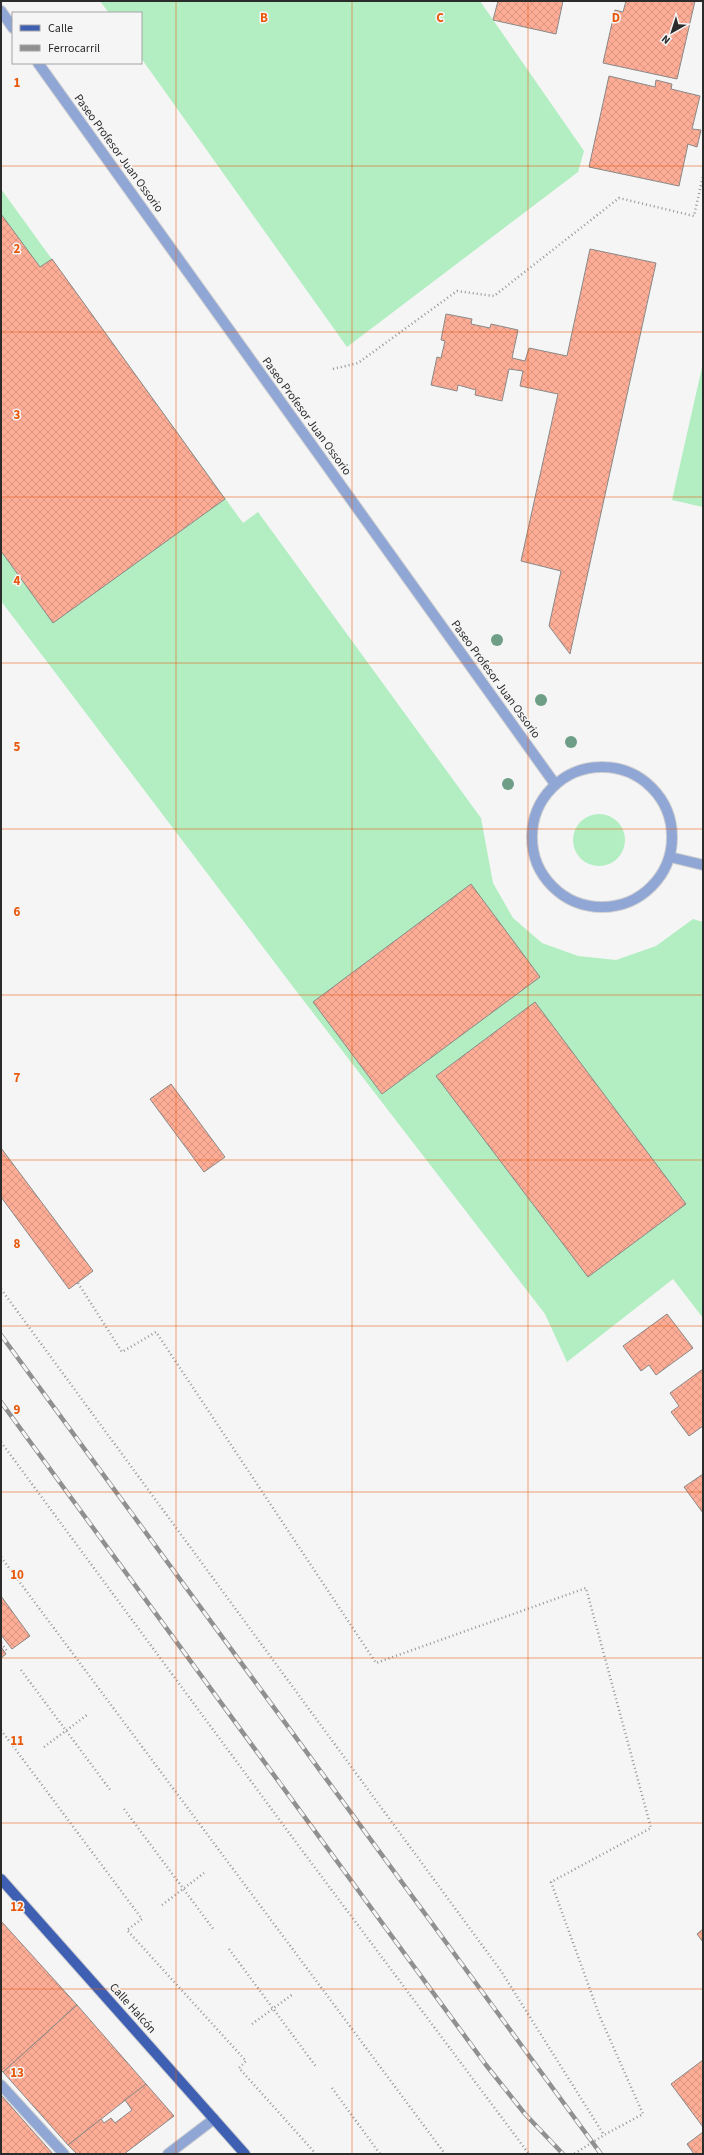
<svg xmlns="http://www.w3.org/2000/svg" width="704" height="2155" font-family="'Source Sans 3',sans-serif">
	<defs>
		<pattern id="building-cross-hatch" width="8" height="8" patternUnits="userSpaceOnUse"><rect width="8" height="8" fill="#fdad96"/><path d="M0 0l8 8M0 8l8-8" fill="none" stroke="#d99581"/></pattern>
	</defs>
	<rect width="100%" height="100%" fill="#f5f5f6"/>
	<g fill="#b2eec1">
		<polygon points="100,1 480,1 584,151 578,172 347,347 141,58 141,13 109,13"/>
		<polygon points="1,189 243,523 258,512 481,818 493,883 513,918 542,943 578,956 616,960 656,946 693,919 703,922 703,1318 673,1279 567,1362 545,1314 297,992 1,601"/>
		<polygon points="703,363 703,507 672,500"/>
		<circle cx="599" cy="840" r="26"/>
	</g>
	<g fill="url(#building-cross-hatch)" stroke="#898887">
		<polygon points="498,1 563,1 556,34 493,20"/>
		<polygon points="626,1 695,1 677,79 603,63 615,10 623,12"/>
		<polygon points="609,76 655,87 656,80 672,84 671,89 700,96 692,129 701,130 697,147 688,144 679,186 589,167"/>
		<polygon points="1,214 40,267 52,259 225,499 53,623 1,551"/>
		<polygon points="590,249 656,263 570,654 549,626 561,571 521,561 558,394 520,386 523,371 509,369 502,401 475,395 476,390 458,385 457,391 431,385 437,357 441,358 445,341 441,340 446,314 472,319 471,324 490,328 491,324 518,330 512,358 525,361 529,348 567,356"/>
		<polygon points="471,884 540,977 382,1094 313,1002"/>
		<polygon points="535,1002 686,1204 588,1277 436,1076"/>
		<polygon points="171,1084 225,1157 204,1172 150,1099"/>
		<polygon points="1,1148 93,1271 69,1289 1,1197"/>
		<polygon points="667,1314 693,1348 656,1375 649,1365 641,1371 623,1346"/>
		<polygon points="703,1369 703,1426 689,1436 671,1412 679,1406 670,1393"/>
		<polygon points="703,1474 703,1513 684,1487"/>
		<polygon points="1,1596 30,1636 12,1649 1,1635"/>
		<polygon points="1,1647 6,1654 1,1658"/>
		<polygon points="1,1921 77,2005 3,2072 1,2070"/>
		<polygon points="703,1929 703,1942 697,1934"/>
		<polygon points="77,2005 146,2084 68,2145 3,2072"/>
		<polygon points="703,2060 703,2127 671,2084"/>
		<polygon points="146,2084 174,2116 124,2154 77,2154 68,2145 101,2119 104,2123 111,2118 115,2123 132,2110 125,2100"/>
		<polygon points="1,2095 53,2154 1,2154"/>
		<polygon points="703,2132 703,2154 694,2154 687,2144"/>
	</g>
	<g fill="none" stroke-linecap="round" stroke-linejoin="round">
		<g stroke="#d1d1d2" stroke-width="12">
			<g id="minor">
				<polyline points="1,11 13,28"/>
				<polyline points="38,63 555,784"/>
				<circle cx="602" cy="837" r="70"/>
				<polyline points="670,857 703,865"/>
				<polyline points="1,2085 64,2154"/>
				<polyline points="168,2154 214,2119"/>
			</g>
		</g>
		<g stroke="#d1d1d2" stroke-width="12">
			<polyline id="major" points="1,1879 245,2154"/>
		</g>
		<g stroke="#969697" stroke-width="2.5" stroke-dasharray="1 3" stroke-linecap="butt">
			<polyline points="333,369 358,363 457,291 494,296 619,198 694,216 703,176"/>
			<polyline points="78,1283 122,1352 156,1332 376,1663 586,1588 651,1828 551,1882 600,2017 643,2114 604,2135 574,2154"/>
			<polyline points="1,1289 501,1971 604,2135"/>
			<polyline points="1,1442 298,1845 529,2154"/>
			<polyline points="1,1557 445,2154"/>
			<polyline points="1,1643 7,1651"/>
			<polyline points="21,1670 111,1791"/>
			<polyline points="1,1730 142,1919 127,1930 246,2061 239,2068 316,2154"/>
			<polyline points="44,1747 87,1715"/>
			<polyline points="124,1809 214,1930"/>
			<polyline points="162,1905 204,1873"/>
			<polyline points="229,1949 317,2068"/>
			<polyline points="252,2024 293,1994"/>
			<polyline points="332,2088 380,2154"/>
		</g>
		<use href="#minor" stroke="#90a6d4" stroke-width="10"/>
		<use href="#major" stroke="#3f60b2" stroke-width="10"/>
		<g stroke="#909091" stroke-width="4.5">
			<g id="rail">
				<polyline points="1,1335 601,2154"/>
				<polyline points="1,1402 486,2065 525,2114 563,2154"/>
			</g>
		</g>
		<use href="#rail" stroke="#f5f5f6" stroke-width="3" stroke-dasharray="9" stroke-linecap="butt"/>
	</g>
	<g fill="#6e9e85">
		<circle cx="497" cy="640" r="6"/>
		<circle cx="541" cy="700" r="6"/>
		<circle cx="571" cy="742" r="6"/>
		<circle cx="508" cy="784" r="6"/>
	</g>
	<path fill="none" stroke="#e8590c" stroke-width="1" stroke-opacity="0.55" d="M176 1V2154M352 1V2154M528 1V2154M1 166H703M1 332H703M1 497H703M1 663H703M1 829H703M1 995H703M1 1160H703M1 1326H703M1 1492H703M1 1658H703M1 1823H703M1 1989H703"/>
	<g text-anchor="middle" stroke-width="3" stroke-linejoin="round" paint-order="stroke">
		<g font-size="12" fill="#2b2b2c" stroke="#f5f5f6">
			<text transform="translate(119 153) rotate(54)" y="4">Paseo Profesor Juan Ossorio</text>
			<text transform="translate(307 416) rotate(54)" y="4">Paseo Profesor Juan Ossorio</text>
			<text transform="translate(496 679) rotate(54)" y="4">Paseo Profesor Juan Ossorio</text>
			<text transform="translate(133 2008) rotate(48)" y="4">Calle Halcón</text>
		</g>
	</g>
	<g font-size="13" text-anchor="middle" font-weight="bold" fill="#e8590c" stroke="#f5f5f6" stroke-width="3" stroke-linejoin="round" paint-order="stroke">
		<text x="264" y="22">B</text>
		<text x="440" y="22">C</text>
		<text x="616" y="22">D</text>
		<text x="17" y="87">1</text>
		<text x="17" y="253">2</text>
		<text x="17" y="419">3</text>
		<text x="17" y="585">4</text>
		<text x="17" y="751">5</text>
		<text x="17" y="916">6</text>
		<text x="17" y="1082">7</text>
		<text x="17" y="1248">8</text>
		<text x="17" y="1414">9</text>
		<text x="17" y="1579">10</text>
		<text x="17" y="1745">11</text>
		<text x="17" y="1911">12</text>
		<text x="17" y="2077">13</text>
	</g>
	<rect width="704" height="2155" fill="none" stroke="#2b2b2c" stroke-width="4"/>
	<rect x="12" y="12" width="130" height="52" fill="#f5f5f6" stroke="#a4a4a5"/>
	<rect x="20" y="25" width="20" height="6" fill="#3f60b2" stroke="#a4a4a5"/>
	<text x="48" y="32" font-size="12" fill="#2b2b2c">Calle</text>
	<rect x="20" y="45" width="20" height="6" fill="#909091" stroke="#a4a4a5"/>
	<text x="48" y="52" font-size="12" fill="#2b2b2c">Ferrocarril</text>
	<g transform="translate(672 32) rotate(219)" stroke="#f5f5f6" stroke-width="3" paint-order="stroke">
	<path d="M0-3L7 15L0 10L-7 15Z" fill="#2b2b2c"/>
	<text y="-6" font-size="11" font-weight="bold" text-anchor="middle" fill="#2b2b2c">N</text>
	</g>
</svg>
